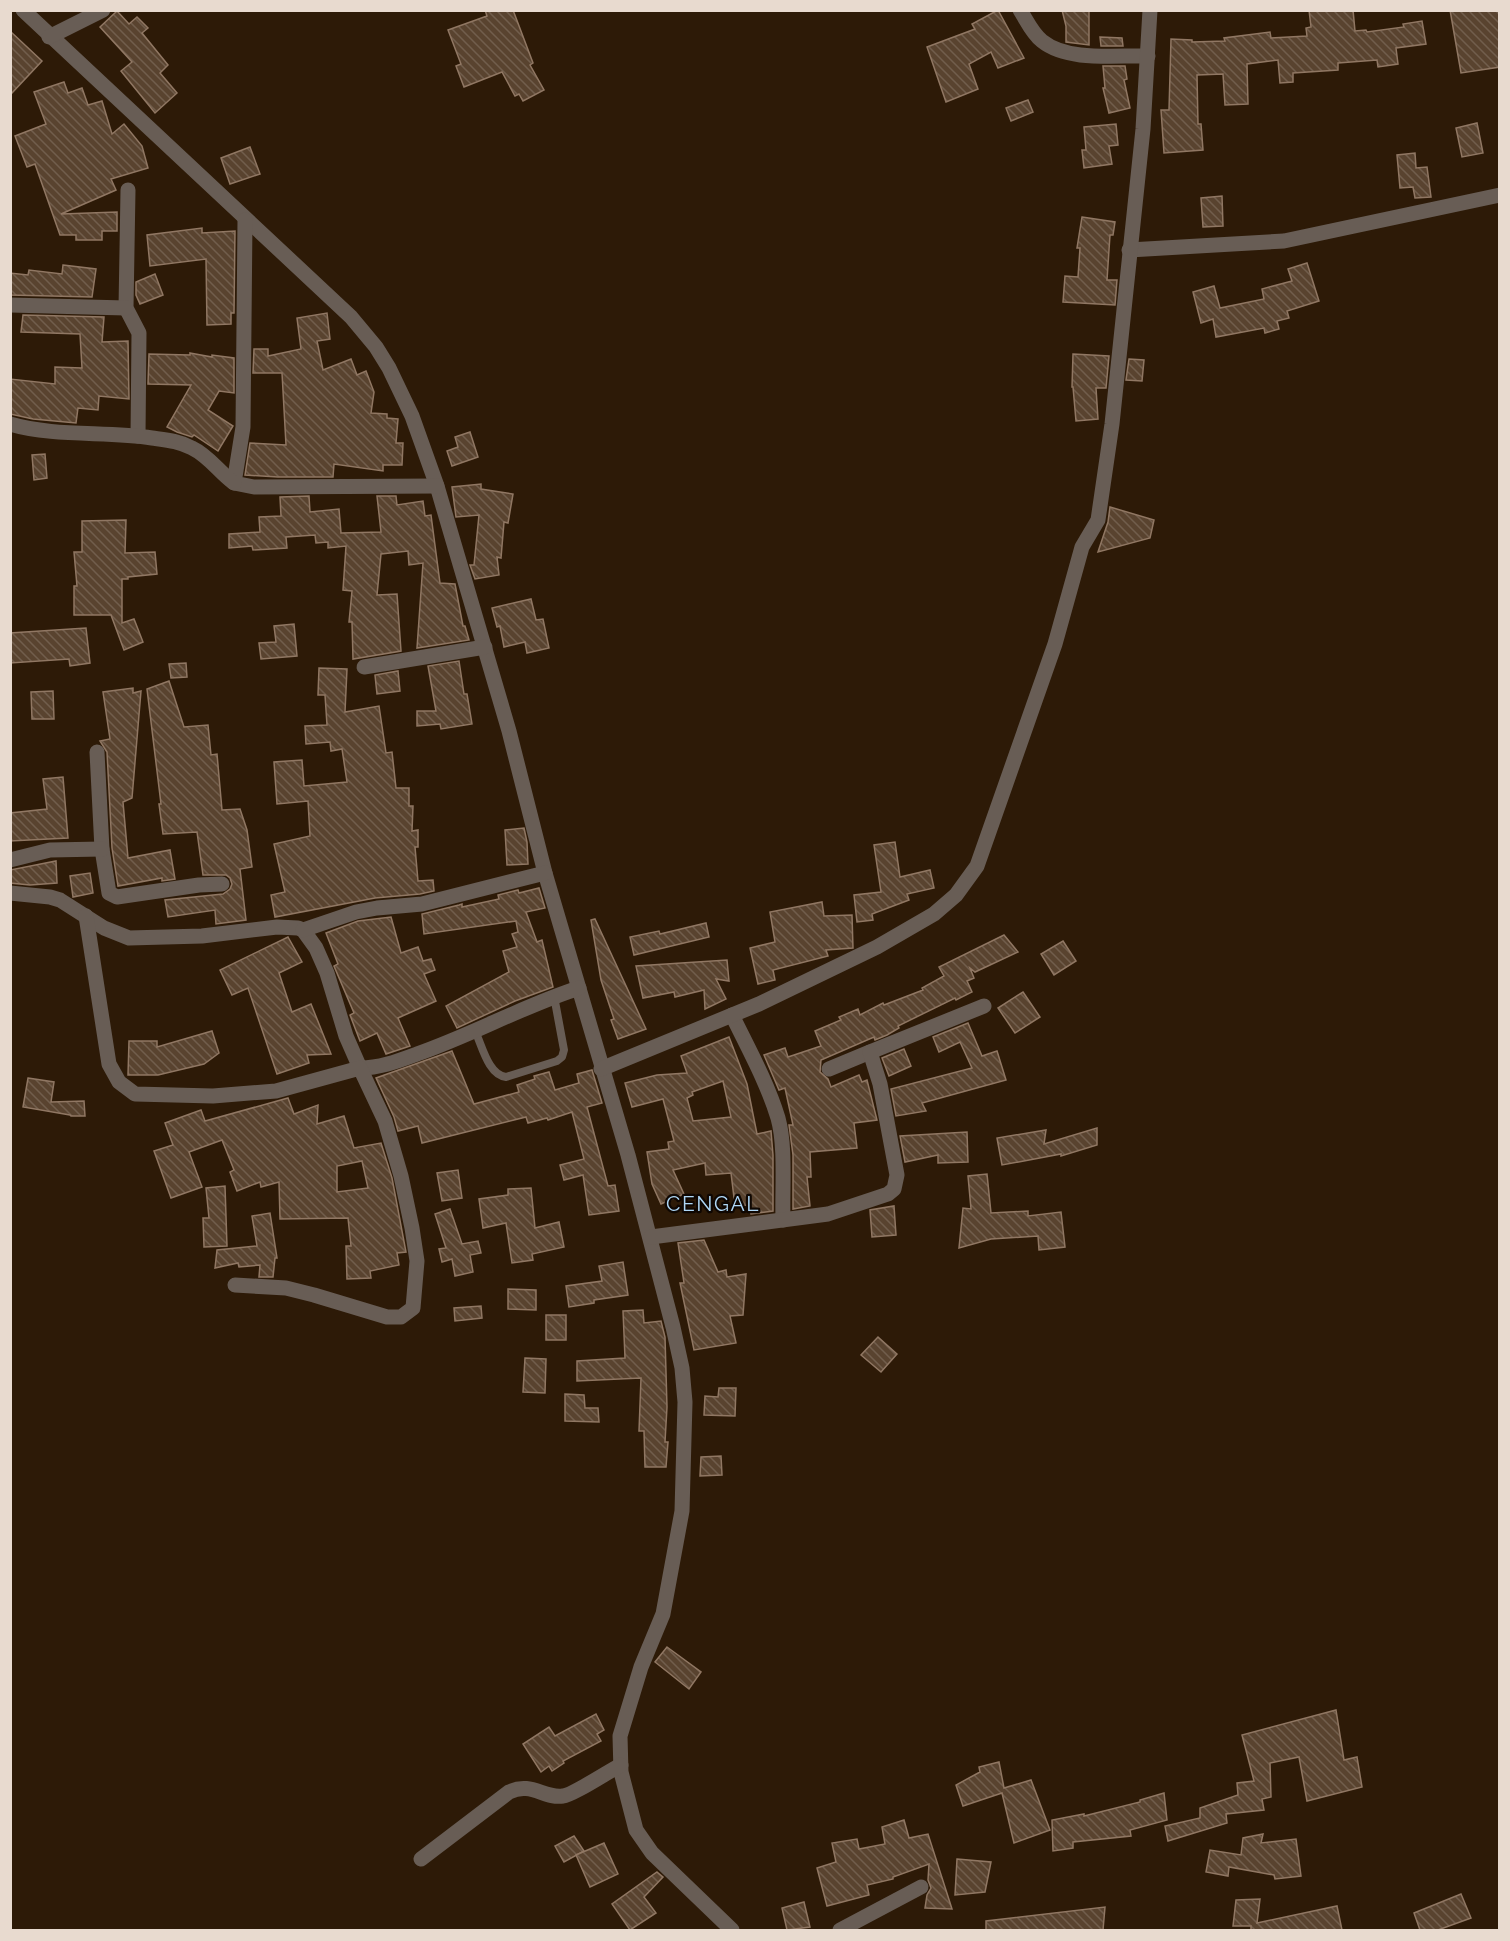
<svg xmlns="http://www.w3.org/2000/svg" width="1510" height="1941" font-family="Raleway,sans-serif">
	<defs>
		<pattern id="building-back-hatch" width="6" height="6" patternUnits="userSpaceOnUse" patternTransform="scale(1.5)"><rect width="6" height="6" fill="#59432f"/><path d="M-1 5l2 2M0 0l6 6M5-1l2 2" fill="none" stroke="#715e4c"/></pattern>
	</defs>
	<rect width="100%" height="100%" fill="#2d1a07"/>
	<g fill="url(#building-back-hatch)" stroke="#907763" stroke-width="1.5" fill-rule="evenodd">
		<polygon points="485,10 513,10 533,63 530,65 544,90 523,101 519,94 515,96 502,72 464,87 456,66 461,64 448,30 487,16"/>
		<polygon points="998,10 1024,58 998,68 991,52 969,64 978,89 946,102 927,47 975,29 972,24"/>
		<polygon points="1062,10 1089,10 1089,45 1066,42 1066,26"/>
		<polygon points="1309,10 1353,10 1355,31 1366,30 1367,32 1404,27 1403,24 1422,21 1426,44 1396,48 1398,64 1378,67 1377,60 1338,63 1338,70 1293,73 1293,82 1280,83 1278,60 1247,64 1248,104 1225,105 1223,74 1197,75 1198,124 1201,124 1203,150 1164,153 1161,110 1169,110 1171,39 1192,40 1192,42 1225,41 1224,38 1270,32 1271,38 1307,36 1306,28 1311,27"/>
		<polygon points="1450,10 1500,10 1500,67 1461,73"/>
		<polygon points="117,11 129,24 137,17 148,28 142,33 168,65 160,73 177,93 155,113 121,71 132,62 100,27"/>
		<polygon points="10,31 42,61 10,95"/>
		<polygon points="1100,37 1122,38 1123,46 1101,46"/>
		<polygon points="1103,66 1125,66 1127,79 1124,80 1130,108 1109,113 1103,88 1105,88"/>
		<polygon points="64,82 68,93 82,88 88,105 102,101 112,134 124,124 142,146 148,168 111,179 116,190 61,214 117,212 117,231 102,231 102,240 76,240 76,235 60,235 35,164 27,167 15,136 46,124 34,92"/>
		<polygon points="1028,100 1033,112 1011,121 1006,108"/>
		<polygon points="1477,123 1483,153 1462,157 1456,128"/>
		<polygon points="1116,124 1118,145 1109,146 1112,164 1084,168 1082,150 1086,150 1084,127"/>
		<polygon points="250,147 260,174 230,184 221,158"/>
		<polygon points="1415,153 1416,168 1427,167 1431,197 1415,198 1413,187 1400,188 1397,155"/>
		<polygon points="1222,196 1223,226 1203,227 1201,198"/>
		<polygon points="1082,217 1115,222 1113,235 1110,235 1107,280 1117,280 1115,305 1063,302 1065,276 1078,277 1080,248 1077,248"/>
		<polygon points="202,228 202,233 235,231 234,313 231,313 231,324 207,325 206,259 150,266 147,235"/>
		<polygon points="1307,263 1319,301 1287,311 1289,318 1277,321 1279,329 1265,333 1264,328 1216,337 1213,319 1201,323 1193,292 1214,286 1220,308 1264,299 1262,289 1292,281 1288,269"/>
		<polygon points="63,265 96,269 92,297 10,295 10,273 28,275 29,270 62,274"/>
		<polygon points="155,274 163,295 140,304 136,295 136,282"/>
		<polygon points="327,313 330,339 317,341 323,370 351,359 357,375 366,371 374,392 371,413 387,414 387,418 398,419 396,443 403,443 402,465 383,465 383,471 334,464 333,477 278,477 245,475 250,443 286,445 282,373 253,373 254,349 268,349 268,356 301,349 297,318"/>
		<polygon points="23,315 104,317 102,342 128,341 129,399 99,396 98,410 78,408 76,423 33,419 10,414 10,379 55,384 55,367 82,368 80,334 21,332"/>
		<polygon points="190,353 212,357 212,355 234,358 234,393 219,391 208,410 233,426 218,451 194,435 192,437 177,432 167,427 191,385 148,384 149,354 190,355"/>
		<polygon points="1073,354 1109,356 1106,388 1096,388 1098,419 1076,421 1073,387 1072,387"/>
		<polygon points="1129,359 1144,360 1142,381 1126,380"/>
		<polygon points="470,432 478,457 452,466 447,451 458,447 455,437"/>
		<polygon points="45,454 47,478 34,480 32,455"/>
		<polygon points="481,484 481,489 513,494 508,523 504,522 501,558 497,557 499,575 475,579 470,565 474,565 479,515 456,517 452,487"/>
		<polygon points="309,496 310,512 339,509 341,533 381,532 377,496 396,496 397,505 423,501 425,516 431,515 440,583 455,584 463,626 465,626 469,640 417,648 423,563 409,565 408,551 381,554 377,595 397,594 401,651 353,659 352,622 349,622 352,591 343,590 346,546 328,548 328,542 316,543 315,535 286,537 287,548 253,550 252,546 229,548 229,534 260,532 259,517 281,516 280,497"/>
		<polygon points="1110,507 1154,520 1150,538 1098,552 1108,522"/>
		<polygon points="126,520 125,553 155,552 157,574 128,577 128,579 122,579 122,623 134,619 143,642 124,650 111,615 74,615 74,586 77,586 74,552 82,552 82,521"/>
		<polygon points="531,599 536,620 543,619 549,648 527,653 525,642 504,647 500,626 497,627 492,608"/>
		<polygon points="294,624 297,656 261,659 259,643 276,642 274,626"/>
		<polygon points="86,628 90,663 70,666 69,659 10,663 10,633"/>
		<polygon points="459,661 464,694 467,694 472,724 441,729 440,724 417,726 417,711 436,711 428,666"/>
		<polygon points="186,663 187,677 171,678 169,664"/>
		<polygon points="319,668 347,669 345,712 379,706 386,753 392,752 396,788 409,788 409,806 413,806 412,831 418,830 418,847 415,847 418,881 433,880 434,891 420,894 375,898 275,917 271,895 285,892 274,844 310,836 308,801 277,804 274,762 302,760 304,786 347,782 342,749 331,751 330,742 306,744 305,726 327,725 325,695 318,695"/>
		<polygon points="398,671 400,691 377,694 375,675"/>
		<polygon points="169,681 184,727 208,725 211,755 217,754 222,810 240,809 247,830 252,867 240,869 246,920 216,924 215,910 168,917 165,900 223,894 230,889 232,884 230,878 226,875 203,875 197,832 163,834 159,804 161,804 147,689"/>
		<polygon points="133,688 133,693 141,691 132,798 123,802 128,858 170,850 175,879 162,881 162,878 118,886 112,848 107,752 100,741 110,739 103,692"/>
		<polygon points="53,691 54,719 32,719 31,692"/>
		<polygon points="63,777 68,838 10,841 10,813 47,809 43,779"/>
		<polygon points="524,828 527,842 528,864 507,865 505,830"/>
		<polygon points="895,842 900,877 930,870 934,888 907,894 909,900 872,914 873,920 857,922 854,895 881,892 874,845"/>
		<polygon points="56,861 57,883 30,885 10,883 10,870"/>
		<polygon points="90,873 93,893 73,897 70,876"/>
		<polygon points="539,888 545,908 526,912 537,942 542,940 553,987 515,1001 457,1028 446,1006 509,972 503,951 517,947 512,934 518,932 516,921 424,934 422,914 459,905 462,904 462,907 499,899 498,895 518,890 519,893"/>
		<polygon points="822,902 824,916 852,915 853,948 826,950 828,956 773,970 775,980 758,984 750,948 775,942 770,912"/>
		<polygon points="391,917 401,953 418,947 423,961 431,959 435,970 424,974 436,1001 398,1018 410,1046 386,1054 377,1033 360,1041 350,1015 354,1013 334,966 338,964 326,933 358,921"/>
		<polygon points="595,919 646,1029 618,1039 611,1020 614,1019 601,980 591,920"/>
		<polygon points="706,923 709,937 634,955 630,937 659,931 660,934"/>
		<polygon points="1004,935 1018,952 975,972 970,968 974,978 967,981 972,992 956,1000 955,998 898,1026 899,1028 887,1035 875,1040 874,1037 821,1060 820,1072 828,1079 831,1087 859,1075 862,1082 867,1080 877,1120 854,1123 857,1148 810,1152 811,1177 807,1177 810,1206 793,1209 793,1155 789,1125 793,1125 785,1088 779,1090 764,1055 785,1048 788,1057 821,1046 815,1031 841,1020 839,1017 858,1009 860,1015 883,1003 884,1005 923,990 922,988 944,976 939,967"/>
		<polygon points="288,937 302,962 279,973 292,1012 311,1004 331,1054 307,1055 309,1063 277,1074 248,988 232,995 220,970"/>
		<polygon points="1063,941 1076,961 1054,975 1041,954"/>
		<polygon points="727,960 729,981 716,979 726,999 705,1009 704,990 675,997 674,992 643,998 636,966"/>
		<polygon points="1023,992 1040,1017 1015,1033 998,1008"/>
		<polygon points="968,1023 982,1056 997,1051 1006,1080 922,1103 926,1111 896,1116 891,1089 972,1068 960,1042 939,1052 933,1037"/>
		<polygon points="212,1031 219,1053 204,1064 158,1075 128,1075 129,1041 157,1041 157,1047"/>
		<path d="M729 1037 747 1084 757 1134 771 1131 773 1155V1211L751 1214 749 1205 735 1206 731 1173 706 1175 705 1163 673 1170 684 1194 661 1204 652 1184 647 1152 669 1149 668 1142 674 1141 663 1099 632 1107 625 1083 657 1075 687 1073 681 1056ZM723 1081 731 1117 693 1121 687 1098 693 1095 692 1092Z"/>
		<polygon points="904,1049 911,1066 889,1076 882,1058"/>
		<polygon points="452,1051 474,1104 519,1092 517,1085 535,1079 534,1076 549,1072 555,1090 579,1083 577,1074 592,1070 602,1103 587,1107 608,1186 615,1185 619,1211 589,1215 583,1175 564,1180 560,1165 584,1159 572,1112 548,1120 547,1118 528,1123 526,1117 422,1143 418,1126 398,1131 394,1117 376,1078"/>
		<polygon points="28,1078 54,1082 51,1102 84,1101 85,1116 71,1116 70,1115 23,1107"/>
		<path d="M288 1098 294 1114 318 1105 317 1124 344 1116 354 1148 381 1143 392 1178 406 1252 397 1253 399 1265 370 1271 371 1278 347 1279 346 1246H351L348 1218 280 1219 279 1182 261 1187 260 1182 237 1191 230 1172 234 1170 222 1140 189 1152 202 1187 171 1198 154 1151 173 1145 165 1123 201 1110 205 1121ZM362 1161 368 1188 337 1192V1166Z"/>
		<polygon points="1097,1128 1097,1145 1061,1156 1061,1154 1002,1165 997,1138 1046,1130 1044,1144"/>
		<polygon points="967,1132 968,1162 938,1163 938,1155 905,1162 900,1136"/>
		<polygon points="458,1170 462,1198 442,1201 437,1173"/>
		<polygon points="987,1174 991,1213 1028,1211 1028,1216 1061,1212 1065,1247 1039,1250 1038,1236 991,1239 959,1248 963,1208 971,1209 968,1176"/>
		<polygon points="225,1186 227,1246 204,1247 203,1218 209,1218 206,1188"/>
		<polygon points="531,1188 535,1228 559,1222 564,1247 532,1254 533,1260 512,1263 506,1223 483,1228 479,1199 508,1195 508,1189"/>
		<polygon points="894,1206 896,1235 872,1237 870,1210"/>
		<polygon points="450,1209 462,1244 478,1241 481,1253 470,1255 473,1272 455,1276 452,1259 442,1262 439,1249 446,1248 435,1214"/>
		<polygon points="270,1213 277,1258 275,1258 273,1277 259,1277 260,1265 239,1267 238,1263 215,1268 217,1250 257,1246 252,1216"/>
		<polygon points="704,1240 718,1272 726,1270 727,1277 746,1274 743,1315 730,1316 736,1343 694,1350 680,1283 684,1283 678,1243"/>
		<polygon points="623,1262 628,1295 594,1300 594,1303 569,1307 566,1286 602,1281 599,1266"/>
		<polygon points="508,1289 536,1290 536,1310 508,1309"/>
		<polygon points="481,1306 482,1318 455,1321 454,1308"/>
		<polygon points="643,1310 644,1323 661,1321 665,1337 667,1407 665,1442 668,1442 666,1467 645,1467 644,1431 639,1431 641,1378 577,1381 577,1361 625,1358 623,1311"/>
		<rect x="546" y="1315" width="20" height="25"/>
		<polygon points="878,1337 897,1354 881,1372 861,1355"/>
		<polygon points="525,1358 546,1359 545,1393 523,1392"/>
		<polygon points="719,1388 736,1388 735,1416 704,1415 705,1396 718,1397"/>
		<polygon points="565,1394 584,1395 585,1408 598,1408 599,1422 565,1421"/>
		<polygon points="721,1456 722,1475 700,1476 701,1457"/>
		<polygon points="667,1647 701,1672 689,1689 655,1662"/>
		<polygon points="1336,1710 1344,1760 1357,1757 1362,1787 1307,1801 1299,1757 1270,1763 1271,1797 1262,1799 1264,1810 1226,1814 1227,1823 1168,1841 1165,1826 1200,1818 1200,1808 1238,1795 1237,1783 1254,1781 1242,1735"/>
		<polygon points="596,1714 604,1730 597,1734 601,1741 563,1761 564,1763 552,1771 549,1766 541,1772 523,1744 549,1727 555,1736"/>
		<polygon points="999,1762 1004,1788 1031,1780 1050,1830 1014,1843 1002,1793 963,1806 956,1785 980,1772 979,1767"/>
		<polygon points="1164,1793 1167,1820 1130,1830 1131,1836 1073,1842 1073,1848 1053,1851 1052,1820 1084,1814 1084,1816 1140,1802 1140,1800"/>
		<polygon points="904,1820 909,1838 928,1834 952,1909 925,1908 927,1895 931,1888 928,1880 929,1864 893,1877 893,1879 867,1885 869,1895 827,1906 817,1868 836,1862 832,1843 857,1839 859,1849 885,1844 882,1827"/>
		<polygon points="1263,1834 1261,1843 1296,1839 1301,1876 1275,1879 1274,1875 1229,1867 1228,1876 1206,1872 1210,1850 1241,1855 1243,1838"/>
		<polygon points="574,1836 584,1851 564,1862 555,1846"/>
		<polygon points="604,1843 618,1874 590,1887 576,1855"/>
		<polygon points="957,1859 991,1862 985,1892 955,1895"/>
		<polygon points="657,1872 663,1877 644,1897 656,1913 630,1930 612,1904"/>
		<polygon points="1461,1894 1471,1918 1438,1930 1420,1930 1414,1913"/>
		<polygon points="1260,1899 1257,1923 1337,1906 1342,1930 1251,1930 1251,1926 1233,1926 1236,1900"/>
		<polygon points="804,1902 810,1927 787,1930 782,1908"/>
		<polygon points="1105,1907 1103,1930 986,1930 986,1921"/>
	</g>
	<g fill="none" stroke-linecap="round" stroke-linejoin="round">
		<path stroke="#685d55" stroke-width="8" d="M475 1031C482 1045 488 1075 506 1077L557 1061 562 1057 564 1050 554 996"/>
		<g stroke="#685d55" stroke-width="15">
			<polyline points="23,10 351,317 376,347 389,368 412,416 437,486 509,731 545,873 628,1155 673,1327 682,1368 685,1402 682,1511 663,1614 641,1667 620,1736 621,1772 636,1830 652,1853 732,1930"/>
			<path d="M1020 10C1027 21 1032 33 1042 41 1068 62 1116 55 1148 56"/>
			<polyline points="49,37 103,10"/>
			<polyline points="128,190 126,308 139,333 138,436"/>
			<polyline points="245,220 243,427 234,483 254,487 437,486"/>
			<polyline points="1129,250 1284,241 1500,195"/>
			<polyline points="10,305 126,308"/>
			<path d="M10 424C54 437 106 431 152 438 166 440 179 441 192 448 209 456 219 472 234 483"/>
			<polyline points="364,667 485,647"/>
			<polyline points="97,752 102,849 109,893 117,897 199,885 222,884"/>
			<polyline points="10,860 50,850 102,849"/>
			<path d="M10 893 50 897 60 900 104 928 129 938 202 936 277 927 298 928 303 930 316 948 327 973 346 1036 360 1068C380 1068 398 1061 417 1054 472 1035 523 1006 579 988"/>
			<polyline points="86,916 109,1064 119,1082 135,1094 213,1096 276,1091 360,1068 385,1121 401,1176 412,1228 417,1261 413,1308 401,1317 387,1317 314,1295 286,1288 235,1285"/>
			<polyline points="303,930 356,912 377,908 422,904 545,873"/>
			<path d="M732 1015C748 1048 767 1082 778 1118 786 1147 782 1189 783 1220"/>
			<polyline points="601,1069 759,1004 877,947 934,914 956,895 977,866 1055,644 1082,547 1098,520 1112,424 1143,129 1150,10"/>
			<polyline points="829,1069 870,1052"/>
			<polyline points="651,1237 828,1214 888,1194 894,1189 897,1175 880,1084 870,1052 984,1006"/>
			<path d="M421 1859 509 1792C531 1781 544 1799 563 1796 573 1795 609 1771 621 1765"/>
			<polyline points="840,1930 921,1887"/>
		</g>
	</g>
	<g text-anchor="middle" stroke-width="4.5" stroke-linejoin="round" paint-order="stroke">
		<g font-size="21" letter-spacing="1.5" fill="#afd7f6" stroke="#0f0702">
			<text x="713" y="1211">CENGAL</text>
		</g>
	</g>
	<rect width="1510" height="1941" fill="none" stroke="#e8dacf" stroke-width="24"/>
</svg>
